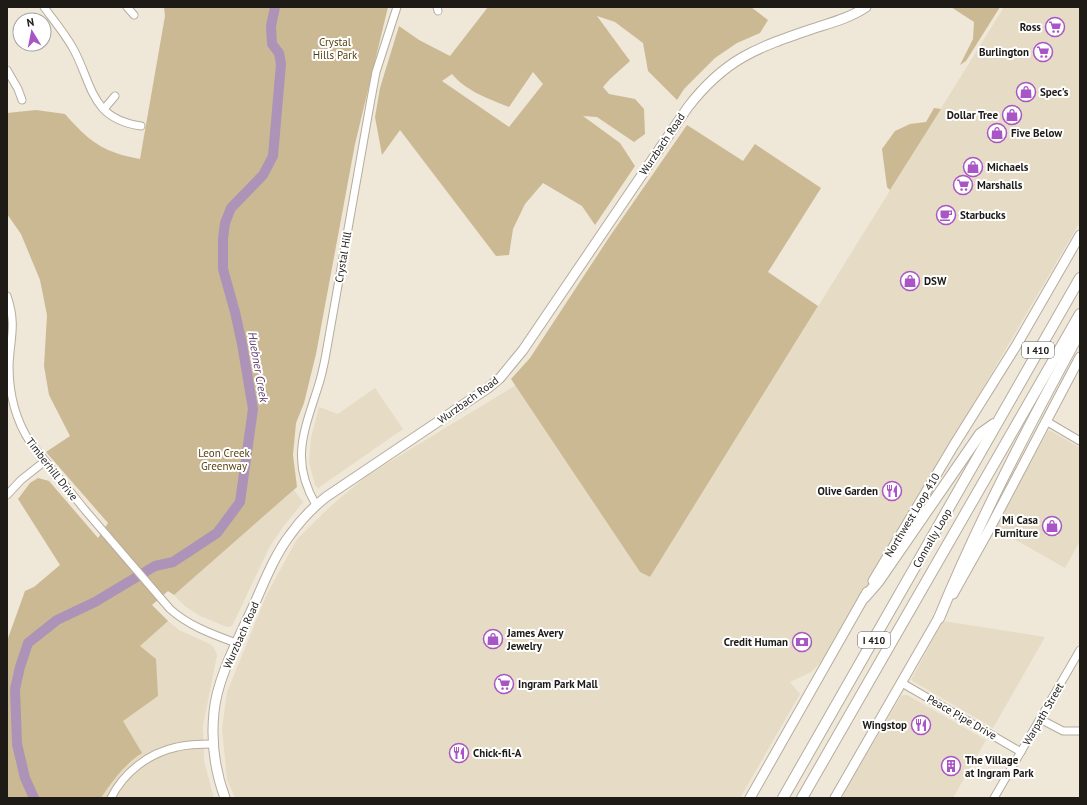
<svg xmlns="http://www.w3.org/2000/svg" width="1087" height="805" font-family="'PT Sans',sans-serif">
	<rect width="100%" height="100%" fill="#efe7d7"/>
	<g fill="#e6dbc4">
		<polygon points="1004,7 1080,7 1080,222 828,653 820,663 811,672 790,682 800,694 740,798 235,798 227,779 222,729 227,692 267,594 297,539 333,504 368,475 516,385 640,572 650,577"/>
		<polygon points="375,388 403,429 318,488 315,485 309,462 311,438 319,407 338,414"/>
		<polygon points="1048,431 1051,431 1080,448 1080,541 1065,568 995,528"/>
		<polygon points="294,490 303,502 283,527 270,546 232,626 227,627 200,616 185,606 174,595"/>
		<polygon points="152,605 168,621 179,630 210,644 214,648 217,655 203,726 204,761 214,798 53,798"/>
		<polygon points="943,621 1045,637 993,728 911,680"/>
		<polygon points="904,695 907,695 986,740 953,798 841,798 901,696"/>
	</g>
	<g fill="#cbb993" fill-rule="evenodd">
		<path d="M164 7H388L355 144 316 354 304 403 296 423 293 455 297 487 174 595 168 591 152 605 168 621 140 646 156 659 158 696 123 721 142 753C124 765 113 780 101 798H7V641L25 591 34 587 60 565 18 499 30 483 38 478 49 481 98 538 108 523 46 452 70 436 49 395 44 366 47 315 40 280 21 234 7 214V113L36 110 65 114C79 130 94 146 116 153 124 156 132 157 140 159L165 16Z"/>
		<path d="M488 7H751L768 20 760 33 737 43 715 58 684 89 677 100 648 71 643 43 615 22 597 16 630 61 610 79 603 87 609 94 635 99 644 109 645 134 634 142 597 117 583 116 620 143 635 166 595 225 582 206 543 183 525 204 513 229 509 255 496 256 400 130 382 155 375 117 380 88 399 26 419 40 450 56ZM533 72 543 84 509 127 442 81 452 74C466 91 489 99 509 107Z"/>
		<polygon points="951,7 1000,7 966,61 960,65 973,39 974,22"/>
		<polygon points="934,108 941,109 890,190 887,187 882,149 895,131 910,124 926,122"/>
		<polygon points="687,125 743,161 755,144 821,188 768,272 818,306 650,577 640,572 511,379 530,358 610,236"/>
	</g>
	<g fill="none" stroke-linecap="round" stroke-linejoin="round">
		<polyline stroke="#ad93b7" stroke-width="10" points="34,798 25,778 17,744 15,689 20,667 28,643 57,620 95,602 155,566 173,562 217,533 240,502 253,409 242,344 235,312 223,269 223,239 225,223 231,208 263,175 273,156 281,64 279,53 272,44 271,26 275,7"/>
		<g stroke="#b5ad9e" stroke-width="9">
			<g id="minor">
				<path d="M44 7C54 21 66 35 74 50 93 86 91 119 141 126"/>
				<polyline points="127,7 134,15"/>
				<polyline points="437,7 438,11"/>
				<polyline points="7,70 18,89 22,100"/>
				<polyline points="104,109 115,96"/>
				<path d="M7 296C17 325 10 338 9 366 9 394 15 419 30 442L85 510 170 609C189 626 212 634 236 643"/>
				<polyline points="1046,421 1080,441"/>
				<polyline points="7,495 21,480 45,461"/>
				<path d="M316 505C290 461 304 431 318 387 321 378 323 369 325 359L371 99 376 72 397 7"/>
				<polyline points="902,683 1021,752"/>
				<polyline points="1040,719 1063,731 1080,731"/>
				<path d="M111 798C124 772 149 753 177 747 189 744 201 744 214 744"/>
				<polyline points="994,798 1080,650"/>
			</g>
		</g>
		<g stroke="#b5ad9e" stroke-width="11">
			<g id="major">
				<polyline points="873,581 954,445 1016,346 1080,235"/>
				<polyline points="953,594 990,528 1080,357"/>
				<path d="M225 798C215 771 211 741 214 712 217 678 239 638 253 607 264 583 274 556 290 535 300 521 312 508 326 497L488 388 500 378 523 350 688 107C725 59 756 48 812 29 830 23 850 18 866 7"/>
				<polyline points="750,798 867,592"/>
				<polyline points="835,798 942,612"/>
			</g>
		</g>
		<g stroke="#b5ad9e" stroke-width="12">
			<g id="highway">
				<polyline points="864,598 878,582 980,434 994,424"/>
				<path d="M939 618C978 523 1026 431 1075 341L1080 329"/>
				<polyline points="783,798 1080,278"/>
				<polyline points="802,798 1080,314"/>
			</g>
		</g>
		<use href="#minor" stroke="#fff" stroke-width="7"/>
		<use href="#major" stroke="#fff" stroke-width="9"/>
		<use href="#highway" stroke="#fff" stroke-width="10"/>
	</g>
	<defs>
		<g id="supermarket-ring" transform="scale(1)"><circle r="9.5" fill="#fff" stroke="#a955c5" stroke-width="1.5"/><path d="M-6-5.5h2.5l.6 2H6L4.5 2H-2.5L-4.4-4H-6ZM-1.5 3.2a1.3 1.3 0 1 0 .1 0ZM3 3.2a1.3 1.3 0 1 0 .1 0Z" fill="#a955c5"/></g>
		<g id="shop-ring" transform="scale(1)"><circle r="9.5" fill="#fff" stroke="#a955c5" stroke-width="1.5"/><path d="M-5-2.5h2.3a2.7 3.5 0 0 1 5.4 0H5L5.5 6h-11ZM-1.5-2.5h3a1.5 2.3 0 0 0-3 0Z" fill="#a955c5"/></g>
		<g id="cafe-ring" transform="scale(1)"><circle r="9.5" fill="#fff" stroke="#a955c5" stroke-width="1.5"/><path d="M-5.5-4.5H6V0H3Q3 3.5 0 3.5H-2.5Q-5.5 3.5-5.5 0ZM3-3.2v2h1.7v-2ZM-6 4.5H4V6H-6Z" fill="#a955c5"/></g>
		<g id="restaurant-ring" transform="scale(1)"><circle r="9.5" fill="#fff" stroke="#a955c5" stroke-width="1.5"/><path d="M-5-6h1v4h1v-4h1v4h1v-4h1v5L-1.5 .5V6h-2V.5L-5-1ZM5-6V6H3V1.5H1.5Q1.5-4 5-6Z" fill="#a955c5"/></g>
		<g id="bank-ring" transform="scale(1)"><circle r="9.5" fill="#fff" stroke="#a955c5" stroke-width="1.5"/><path d="M-6-4H6V4H-6ZM0-2.3a2.3 2.3 0 1 0 0 4.6a2.3 2.3 0 1 0 0-4.6Z" fill="#a955c5"/></g>
		<g id="building-ring" transform="scale(1)"><circle r="9.5" fill="#fff" stroke="#a955c5" stroke-width="1.5"/><path d="M-4-6H4V6H1V3H-1V6H-4ZM-2.5-4.3h1.7v1.8h-1.7ZM.8-4.3h1.7v1.8H.8ZM-2.5-1h1.7V.8h-1.7ZM.8-1h1.7V.8H.8Z" fill="#a955c5"/></g>
	</defs>
	<g fill-rule="evenodd">
		<use href="#supermarket-ring" x="1055" y="27"/>
		<use href="#supermarket-ring" x="1043" y="52"/>
		<use href="#shop-ring" x="1026" y="92"/>
		<use href="#shop-ring" x="1012" y="115"/>
		<use href="#shop-ring" x="997" y="133"/>
		<use href="#shop-ring" x="973" y="167"/>
		<use href="#supermarket-ring" x="963" y="185"/>
		<use href="#cafe-ring" x="946" y="215"/>
		<use href="#shop-ring" x="910" y="281"/>
		<use href="#restaurant-ring" x="892" y="491"/>
		<use href="#shop-ring" x="1052" y="526"/>
		<use href="#shop-ring" x="493" y="639"/>
		<use href="#bank-ring" x="802" y="642"/>
		<use href="#supermarket-ring" x="504" y="684"/>
		<use href="#restaurant-ring" x="921" y="725"/>
		<use href="#restaurant-ring" x="459" y="753"/>
		<use href="#building-ring" x="951" y="766"/>
	</g>
	<g text-anchor="middle" stroke-width="4" stroke-linejoin="round" paint-order="stroke">
		<g fill="#fff" stroke="#625f5c" stroke-width="1">
			<rect x="1022" y="342" width="32" height="16" rx="3"/>
			<rect x="858" y="632" width="32" height="16" rx="3"/>
		</g>
		<g font-size="10" font-weight="bold" fill="#1e1b16">
			<text x="1038" y="354">I 410</text>
			<text x="874" y="644">I 410</text>
		</g>
		<g font-size="11" font-weight="bold" fill="#1e1b16" stroke="#fff" text-anchor="start">
			<text x="1041" y="31" text-anchor="end">Ross</text>
			<text x="1029" y="56" text-anchor="end">Burlington</text>
			<text x="1040" y="96">Spec's</text>
			<text x="998" y="119" text-anchor="end">Dollar Tree</text>
			<text x="1011" y="137">Five Below</text>
			<text x="987" y="171">Michaels</text>
			<text x="977" y="189">Marshalls</text>
			<text x="960" y="219">Starbucks</text>
			<text x="924" y="285">DSW</text>
			<text x="878" y="495" text-anchor="end">Olive Garden</text>
			<text x="1038" y="524" text-anchor="end">Mi Casa<tspan x="1038" dy="13">Furniture</tspan></text>
			<text x="507" y="637">James Avery<tspan x="507" dy="13">Jewelry</tspan></text>
			<text x="788" y="646" text-anchor="end">Credit Human</text>
			<text x="518" y="688">Ingram Park Mall</text>
			<text x="907" y="729" text-anchor="end">Wingstop</text>
			<text x="473" y="757">Chick-fil-A</text>
			<text x="965" y="764">The Village<tspan x="965" dy="13">at Ingram Park</tspan></text>
		</g>
		<g font-size="11" fill="#594310" stroke="#fff">
			<text x="335" y="46">Crystal<tspan x="335" dy="13">Hills Park</tspan></text>
			<text x="224" y="457">Leon Creek<tspan x="224" dy="13">Greenway</tspan></text>
		</g>
		<g font-size="11" fill="#1e1b16" stroke="#fff">
			<text transform="translate(662 144) rotate(-56)" y="4">Wurzbach Road</text>
			<text transform="translate(343 257) rotate(-80)" y="4">Crystal Hill</text>
			<text transform="translate(468 400) rotate(-36)" y="4">Wurzbach Road</text>
			<text transform="translate(52 469) rotate(52)" y="4">Timberhill Drive</text>
			<text transform="translate(912 515) rotate(-59)" y="4">Northwest Loop 410</text>
			<text transform="translate(932 538) rotate(-60)" y="4">Connally Loop</text>
			<text transform="translate(241 635) rotate(-66)" y="4">Wurzbach Road</text>
			<text transform="translate(1043 714) rotate(-60)" y="4">Warpath Street</text>
			<text transform="translate(962 717) rotate(30)" y="4">Peace Pipe Drive</text>
		</g>
		<g font-size="12" font-style="italic" fill="#5f3a6c" stroke="#fff">
			<text transform="translate(258 367) rotate(80)" y="4">Huebner Creek</text>
		</g>
	</g>
	<rect width="1087" height="805" fill="none" stroke="#1e1b16" stroke-width="16"/>
	<g transform="translate(32 32) rotate(350)"><circle r="19" fill="#ffffff" stroke="#a5a4a2"/>
	<path d="M0-3L7 15L0 10L-7 15Z" fill="#a955c5"/>
	<text y="-6" font-size="11" font-weight="bold" text-anchor="middle" fill="#1e1b16">N</text>
	</g>
</svg>
